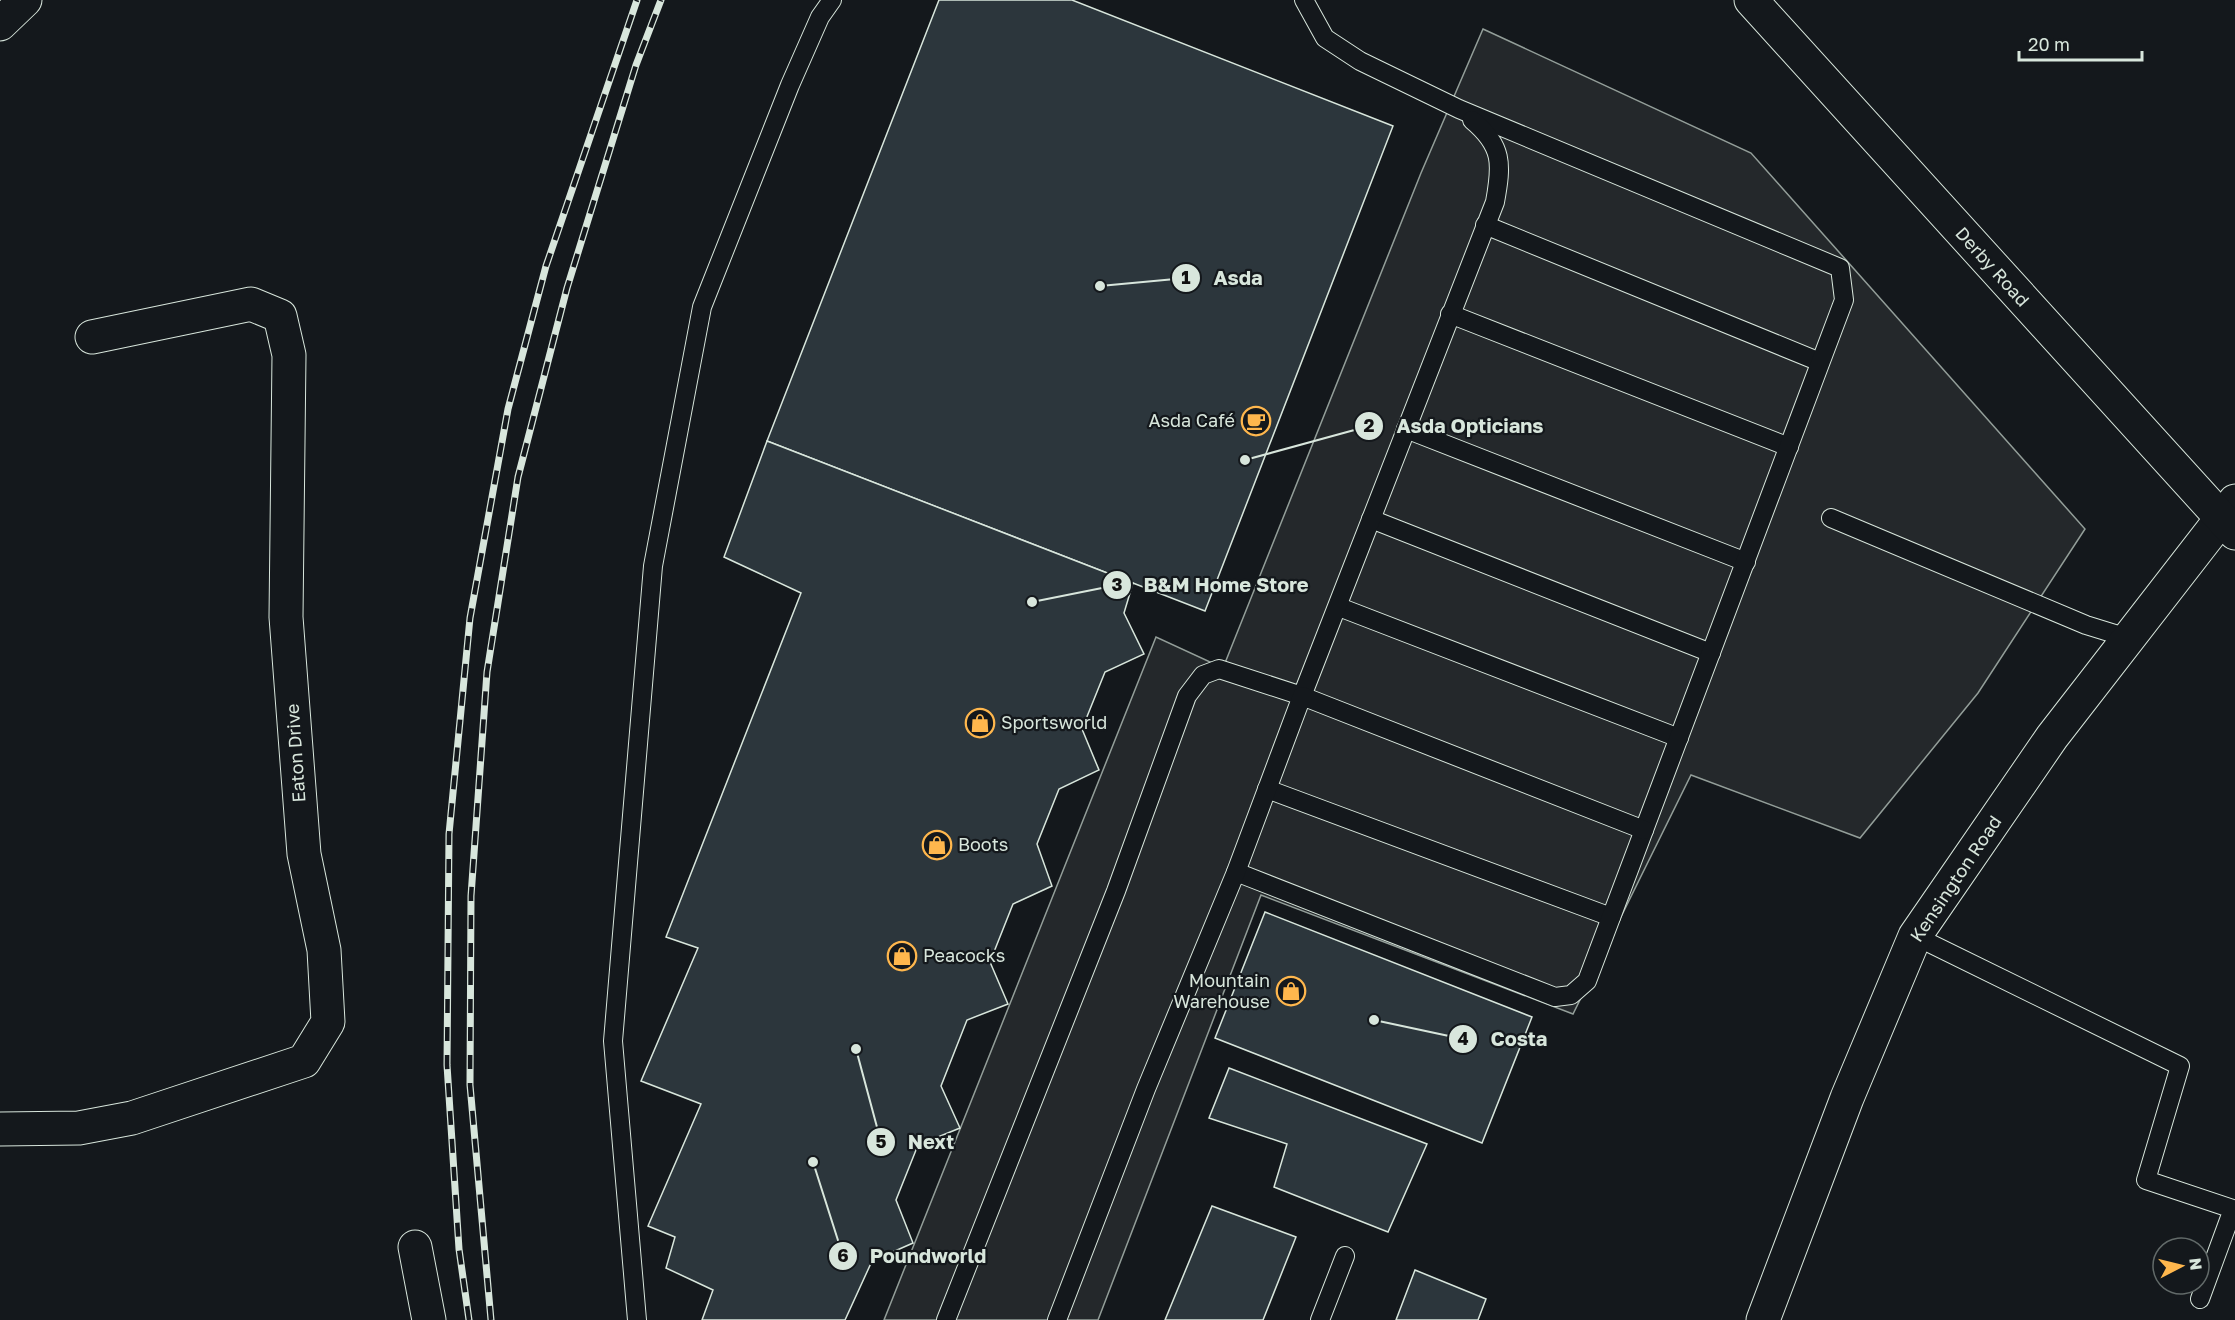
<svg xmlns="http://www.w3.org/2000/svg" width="2235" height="1320" font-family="'Golos Text',sans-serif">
	<rect width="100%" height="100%" fill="#14181c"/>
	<polygon fill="#24282b" stroke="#939e99" stroke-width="1.5" points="1483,29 1751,153 2085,529 1978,693 1860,838 1691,775 1573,1014 1261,895 1098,1320 884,1320 1156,637 1223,668 1421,173"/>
	<g fill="#2c363c" stroke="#d8e6dc" stroke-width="1.5">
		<polygon points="939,0 1072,0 1393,126 1205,611 767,441"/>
		<polygon points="767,441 1133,583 1124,613 1144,654 1105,672 1082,729 1099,770 1059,789 1037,844 1052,886 1013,904 990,962 1008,1004 967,1020 941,1086 960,1128 918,1145 896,1200 913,1243 872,1261 845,1320 702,1320 713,1290 666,1268 675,1237 648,1226 701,1104 641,1081 698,948 666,937 801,593 724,557"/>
		<polygon points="1265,912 1532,1017 1482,1143 1215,1038"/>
		<polygon points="1229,1068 1427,1144 1388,1232 1274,1187 1287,1144 1209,1118"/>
		<polygon points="1212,1206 1296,1237 1263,1320 1165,1320"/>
		<polygon points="1415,1270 1486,1299 1478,1320 1396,1320"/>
	</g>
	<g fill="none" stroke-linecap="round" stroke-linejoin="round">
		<g stroke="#d8e6dc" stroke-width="20">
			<g id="service">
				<polyline points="1485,225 1820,362"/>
				<polyline points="1450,314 1789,447"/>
				<polyline points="1406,429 1746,562"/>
				<polyline points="1831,518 2086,625 2128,638"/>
				<polyline points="1371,519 1711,653"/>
				<polyline points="1339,607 1679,738"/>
				<polyline points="1267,789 1611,917"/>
				<polyline points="1236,872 1555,997 1571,995 1587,981 1844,300 1840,268 1459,109 1360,61 1325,38 1304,0"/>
				<polyline points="1915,936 2180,1066 2146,1180 2233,1209 2200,1299"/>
				<polyline points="637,1320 613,1041 653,566 702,307 790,85 820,17 832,0"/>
				<path d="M946 1320 1116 891 1187 696 1203 675 1219 669 1302 696 1495 202C1502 164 1503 146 1472 120"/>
				<polyline points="1057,1320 1146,1089 1236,872 1302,696 1644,830"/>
				<polyline points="1320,1320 1345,1256"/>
			</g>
		</g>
		<g stroke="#d8e6dc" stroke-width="35">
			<g id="minor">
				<polyline points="0,24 25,0"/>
				<polyline points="0,1129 79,1128 132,1118 304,1061 328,1022 324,950 304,854 286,617 289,355 280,316 251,304 92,337"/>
				<polyline points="415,1247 429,1320"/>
				<polyline points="1763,1320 1847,1098 1915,936 2052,737 2235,501"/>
			</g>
		</g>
		<g stroke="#d8e6dc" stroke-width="35">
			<polyline id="tertiary" points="1751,0 2235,533"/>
		</g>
		<use href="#service" stroke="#14181c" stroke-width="18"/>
		<use href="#minor" stroke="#14181c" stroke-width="33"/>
		<use href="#tertiary" stroke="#14181c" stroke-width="33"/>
		<g stroke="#d8e6dc" stroke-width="7">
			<g id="rail">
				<polyline points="469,1320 459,1249 447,1065 449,834 470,618 508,409 546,266 637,0"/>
				<polyline points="491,1320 470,1085 471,896 487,672 518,477 567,288 636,65 661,0"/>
			</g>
		</g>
		<use href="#rail" stroke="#14181c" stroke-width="4.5" stroke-dasharray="14" stroke-linecap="butt"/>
	</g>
	<defs>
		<g id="cafe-ring" transform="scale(1.5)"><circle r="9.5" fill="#14181c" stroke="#ffb74d" stroke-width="1.5"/><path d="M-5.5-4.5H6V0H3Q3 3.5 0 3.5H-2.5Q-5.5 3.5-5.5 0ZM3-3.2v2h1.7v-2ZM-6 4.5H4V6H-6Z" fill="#ffb74d"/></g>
		<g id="shop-ring" transform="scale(1.5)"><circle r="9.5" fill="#14181c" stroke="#ffb74d" stroke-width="1.5"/><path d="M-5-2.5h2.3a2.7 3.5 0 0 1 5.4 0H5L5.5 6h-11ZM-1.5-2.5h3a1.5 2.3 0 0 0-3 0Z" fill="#ffb74d"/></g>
	</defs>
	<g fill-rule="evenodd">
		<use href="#cafe-ring" x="1256" y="421"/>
		<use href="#shop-ring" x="980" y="723"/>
		<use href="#shop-ring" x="937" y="845"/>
		<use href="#shop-ring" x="902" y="956"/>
		<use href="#shop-ring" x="1291" y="991"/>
	</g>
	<g text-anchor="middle" stroke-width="4.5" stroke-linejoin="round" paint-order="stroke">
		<g font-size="18" fill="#d8e6dc" stroke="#14181c">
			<text transform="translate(1992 267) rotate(48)" y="6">Derby Road</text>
			<text transform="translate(296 753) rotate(-94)" y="6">Eaton Drive</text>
			<text transform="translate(1956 879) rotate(-56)" y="6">Kensington Road</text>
		</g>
		<g font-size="18" fill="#d8e6dc" stroke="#14181c" text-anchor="start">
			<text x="1235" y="427" text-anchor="end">Asda Café</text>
			<text x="1001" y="729">Sportsworld</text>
			<text x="958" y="851">Boots</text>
			<text x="923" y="962">Peacocks</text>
			<text x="1270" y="987" text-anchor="end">Mountain<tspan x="1270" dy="21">Warehouse</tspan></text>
		</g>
	</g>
	<path fill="none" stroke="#d8e6dc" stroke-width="2" d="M1100 286L1186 278M1245 460L1369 426M1032 602L1117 585M1374 1020L1463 1039M856 1049L881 1142M813 1162L843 1256"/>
	<g fill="#d8e6dc" stroke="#14181c" stroke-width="2">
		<circle cx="1100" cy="286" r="6"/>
		<circle cx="1245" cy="460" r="6"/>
		<circle cx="1032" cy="602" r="6"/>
		<circle cx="1374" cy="1020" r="6"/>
		<circle cx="856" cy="1049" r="6"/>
		<circle cx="813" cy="1162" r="6"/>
		<circle cx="1186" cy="278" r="15"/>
		<circle cx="1369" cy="426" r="15"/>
		<circle cx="1117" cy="585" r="15"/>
		<circle cx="1463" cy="1039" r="15"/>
		<circle cx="881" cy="1142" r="15"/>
		<circle cx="843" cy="1256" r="15"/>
	</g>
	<g font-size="18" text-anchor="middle" font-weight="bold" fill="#111">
		<text x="1186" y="284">1</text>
		<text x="1369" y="432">2</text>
		<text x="1117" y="591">3</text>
		<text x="1463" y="1045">4</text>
		<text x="881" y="1148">5</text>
		<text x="843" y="1262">6</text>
	</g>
	<g font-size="20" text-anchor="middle" font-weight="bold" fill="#d8e6dc" stroke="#14181c" stroke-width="4.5" stroke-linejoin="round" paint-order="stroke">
		<text x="1238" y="285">Asda</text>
		<text x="1470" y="433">Asda Opticians</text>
		<text x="1226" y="592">B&amp;M Home Store</text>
		<text x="1519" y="1046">Costa</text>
		<text x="931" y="1149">Next</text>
		<text x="928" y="1263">Poundworld</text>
	</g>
	<g transform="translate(2181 1266) rotate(83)"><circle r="28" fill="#14181c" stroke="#626a69" stroke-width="1.5"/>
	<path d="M0-4.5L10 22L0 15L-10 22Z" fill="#ffb74d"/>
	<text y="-9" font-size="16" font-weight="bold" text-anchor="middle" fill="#d8e6dc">N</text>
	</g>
	<path d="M2019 51v9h123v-9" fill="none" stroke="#d8e6dc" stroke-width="3"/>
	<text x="2028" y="51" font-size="18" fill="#d8e6dc" stroke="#14181c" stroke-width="4.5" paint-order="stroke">20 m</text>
</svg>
